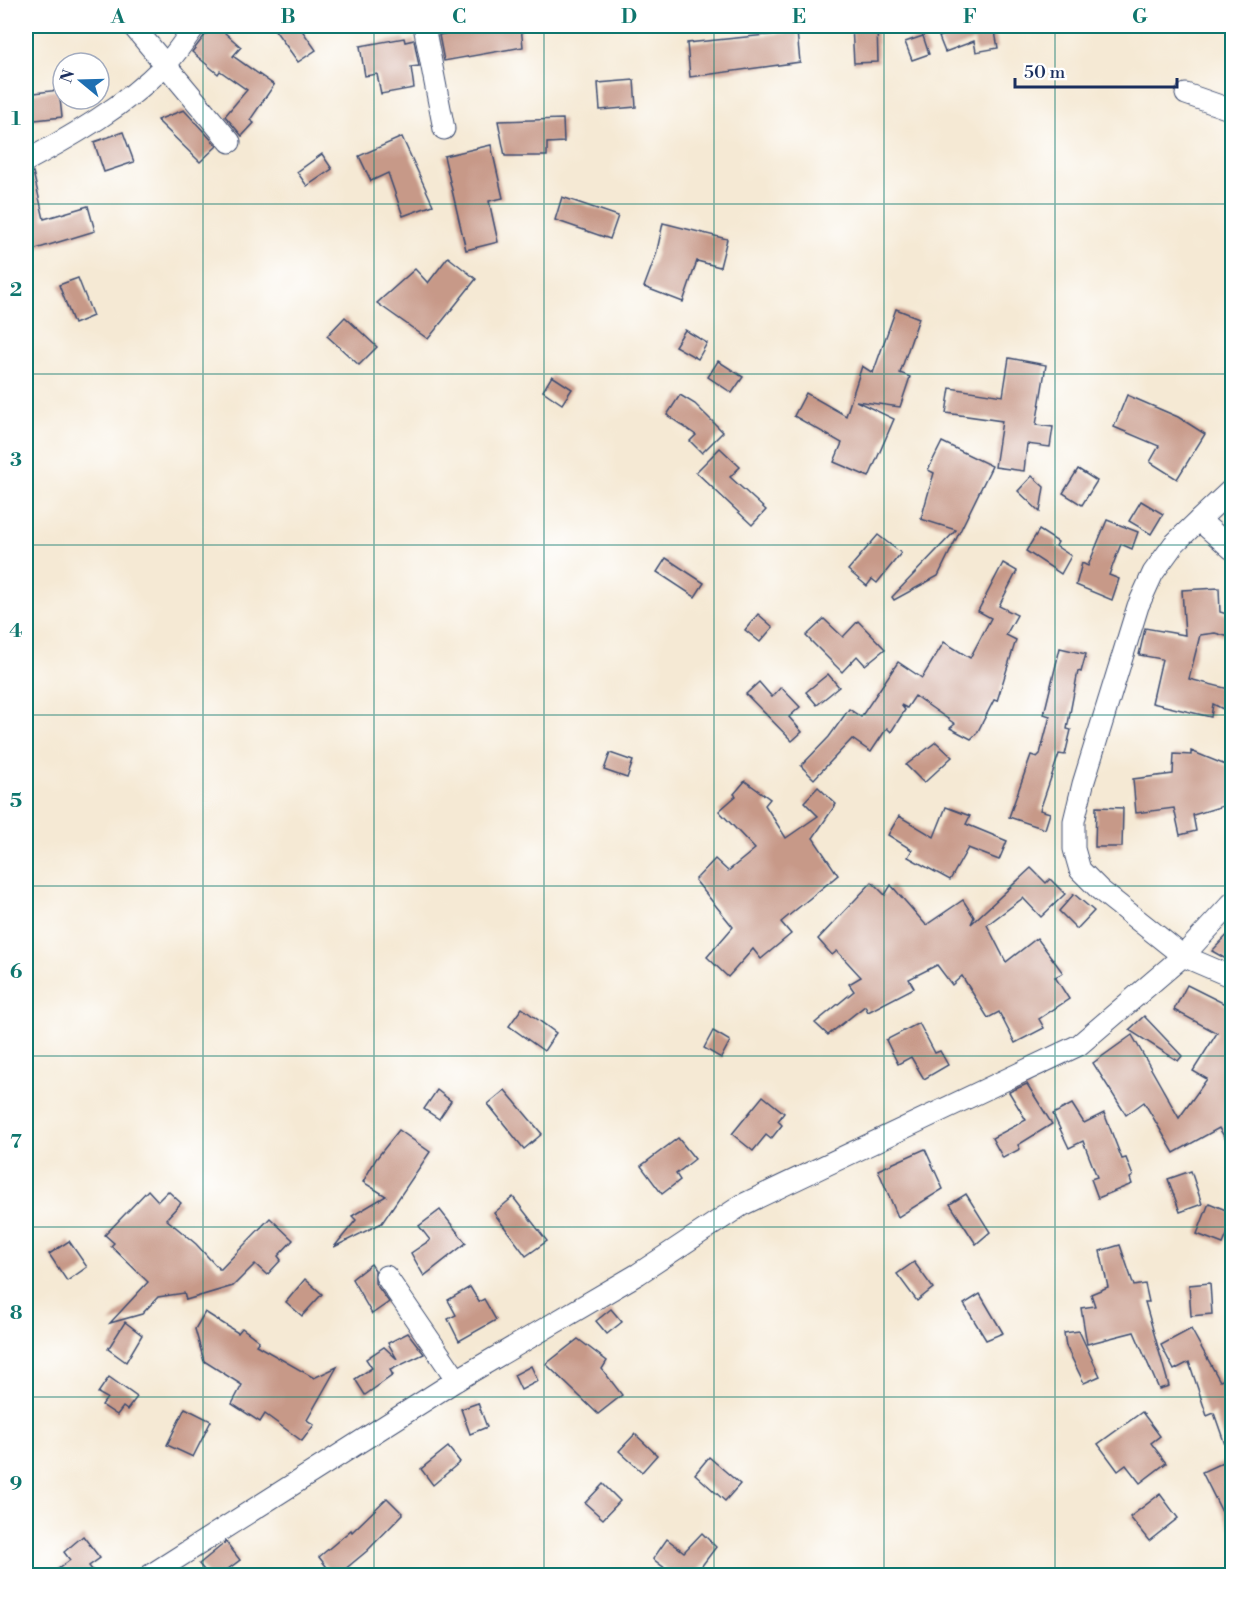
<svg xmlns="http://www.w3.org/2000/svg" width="1258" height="1601" font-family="'Libre Bodoni',serif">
	<rect width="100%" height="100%" fill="#fff"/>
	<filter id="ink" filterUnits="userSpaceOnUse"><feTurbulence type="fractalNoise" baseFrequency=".0167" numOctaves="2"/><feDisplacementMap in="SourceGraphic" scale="12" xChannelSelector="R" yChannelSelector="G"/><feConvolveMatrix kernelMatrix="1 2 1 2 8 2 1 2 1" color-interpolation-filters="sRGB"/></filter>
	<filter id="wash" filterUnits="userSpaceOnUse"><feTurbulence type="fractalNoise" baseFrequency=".008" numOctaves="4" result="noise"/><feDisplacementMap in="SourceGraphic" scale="24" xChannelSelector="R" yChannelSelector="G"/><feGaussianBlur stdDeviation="1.35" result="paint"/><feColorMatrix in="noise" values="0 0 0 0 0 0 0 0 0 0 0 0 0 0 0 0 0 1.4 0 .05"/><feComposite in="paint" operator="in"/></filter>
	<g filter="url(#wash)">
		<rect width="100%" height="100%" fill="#f5e9d4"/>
		<g id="blocks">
			<g fill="#c79988">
				<polygon points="212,26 217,26 241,47 233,56 274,85 250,120 254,123 242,136 225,116 247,90 220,71 218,74 192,52"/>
				<polygon points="272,26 299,26 316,50 298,62"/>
				<polygon points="480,26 521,26 523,47 444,61 439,35"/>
				<polygon points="852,26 877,26 878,62 854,63"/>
				<polygon points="968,26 1009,26 995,32 998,48 976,52 974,41 945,52 939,37"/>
				<polygon points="797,32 800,62 690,77 687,43"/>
				<polygon points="923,36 929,54 912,60 905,42"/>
				<polygon points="404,38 405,42 414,40 419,66 411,67 414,88 381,94 377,74 365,76 360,46"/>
				<polygon points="634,80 636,107 600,110 598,83"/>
				<polygon points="59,90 62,117 26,121 26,94"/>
				<polygon points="184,110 217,146 200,162 157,120"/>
				<polygon points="563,119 564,142 547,143 547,156 505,156 498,121"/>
				<polygon points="123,132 134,162 104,172 94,142"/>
				<polygon points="402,137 433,205 403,216 388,173 371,181 359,156"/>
				<polygon points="491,145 503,198 489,201 498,242 466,250 444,156"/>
				<polygon points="322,154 332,169 307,186 297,172"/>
				<polygon points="33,172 44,219 88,206 95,231 26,252 26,174"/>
				<polygon points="562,197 618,216 610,239 555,220"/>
				<polygon points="663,223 727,239 720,267 697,261 683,302 644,287 656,255"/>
				<polygon points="448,257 476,279 428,339 377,303 415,269 428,283"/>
				<polygon points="78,278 93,316 74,324 59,285"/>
				<polygon points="896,309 919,318 900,373 910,377 900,407 856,401 894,419 869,477 834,462 842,443 794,416 806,393 846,416 862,366 873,373"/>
				<polygon points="345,317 377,347 359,365 327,336"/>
				<polygon points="685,330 707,343 698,359 675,346"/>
				<polygon points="1009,358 1046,365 1036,425 1053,427 1050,447 1027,444 1024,471 995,467 1002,421 946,413 950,388 1003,396"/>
				<polygon points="718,361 743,377 732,393 708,377"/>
				<polygon points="552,376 572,389 562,404 543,391"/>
				<polygon points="680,395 695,404 723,432 702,453 690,441 696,435 667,415"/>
				<polygon points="1127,395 1178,417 1205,434 1177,479 1150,462 1159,446 1114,427"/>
				<polygon points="942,442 992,466 938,576 894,600 892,597 956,530 921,519 934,473 928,470"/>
				<polygon points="720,448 740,467 730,477 766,510 752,525 696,472"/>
				<polygon points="1078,469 1097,481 1082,505 1063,493"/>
				<polygon points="1032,476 1044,487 1040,512 1018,491"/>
				<polygon points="1141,501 1163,514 1151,534 1129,521"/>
				<polygon points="1107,520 1138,532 1132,549 1121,544 1109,575 1119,579 1112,600 1076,585 1082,563 1088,566"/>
				<polygon points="1039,530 1058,542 1056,546 1071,556 1061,574 1026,551"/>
				<polygon points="878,535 901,553 877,583 872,579 867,586 848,570"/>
				<polygon points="666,558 704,583 695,597 657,572"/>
				<polygon points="1003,563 1017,571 999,606 1017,615 1006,635 1016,640 997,701 994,700 977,733 971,739 950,728 955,724 915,696 907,708 901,705 905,710 891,732 887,728 871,752 852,739 814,779 801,766 829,737 849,709 861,717 898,662 922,678 944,642 970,658 991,618 978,611"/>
				<polygon points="1219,588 1220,612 1233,616 1233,638 1215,633 1200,635 1189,679 1233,690 1233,714 1213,704 1211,717 1152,703 1162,659 1139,655 1145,628 1185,635 1182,590"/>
				<polygon points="758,614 773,627 760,642 745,630"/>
				<polygon points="824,619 843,637 858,621 885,649 865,665 857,656 842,672 806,636"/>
				<polygon points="1060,648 1086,654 1081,672 1078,671 1067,729 1071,730 1065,755 1059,754 1040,810 1050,813 1045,829 1009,817 1031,755 1037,757 1040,754 1050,716 1044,714"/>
				<polygon points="828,674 839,687 817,705 806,692"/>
				<polygon points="759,682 772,697 781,687 800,707 789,717 802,732 792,741 746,694"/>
				<polygon points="936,742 952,757 924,783 906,765"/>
				<polygon points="1191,751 1233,768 1233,803 1193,815 1196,831 1180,835 1174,808 1136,813 1133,779 1173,774 1174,754 1191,755"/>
				<polygon points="610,753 633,761 627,778 604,770"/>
				<polygon points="745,781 770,799 765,805 786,838 818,816 804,802 818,787 836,804 813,838 838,875 781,922 791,934 761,959 753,949 728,977 707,957 733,927 695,880 715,859 728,871 755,849 719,811 736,796 734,794"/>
				<polygon points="946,807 970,816 966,824 1007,841 999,860 968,848 950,880 908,857 912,850 888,835 899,816 934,837"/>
				<polygon points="1096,807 1123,808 1122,847 1095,847"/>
				<polygon points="1031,868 1046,883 1050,879 1065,894 1041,917 1023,898 987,925 1006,962 1037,938 1063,973 1055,977 1069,999 1039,1019 1044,1028 1015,1043 999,1012 988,1018 962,976 952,985 937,965 909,979 914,988 868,1012 865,1006 828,1035 815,1023 854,991 849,984 861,977 837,951 832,955 818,939 872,882 885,895 891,885 926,925 963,900 974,917 971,924"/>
				<polygon points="1074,894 1094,911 1077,929 1059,911"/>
				<polygon points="1233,929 1233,963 1212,951"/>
				<polygon points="1187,985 1233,1008 1233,1151 1219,1128 1174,1153 1144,1102 1126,1115 1093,1063 1132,1035 1179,1118 1207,1079 1193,1071 1217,1033 1174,1010"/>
				<polygon points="522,1008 556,1033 544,1051 509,1026"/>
				<polygon points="1144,1016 1182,1056 1178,1061 1129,1030"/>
				<polygon points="919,1023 935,1053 940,1051 948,1065 924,1079 911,1057 898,1064 886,1040"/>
				<polygon points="713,1031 730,1041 721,1058 704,1048"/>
				<polygon points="1027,1084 1052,1124 1018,1145 1020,1149 1003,1158 992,1138 1026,1120 1009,1092"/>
				<polygon points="437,1090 451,1101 439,1119 424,1109"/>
				<polygon points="505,1090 542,1134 524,1149 488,1104"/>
				<polygon points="763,1096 784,1113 778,1121 782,1125 771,1139 766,1135 753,1151 732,1134"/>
				<polygon points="1072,1104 1084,1123 1104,1113 1122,1159 1126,1158 1133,1176 1130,1178 1132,1184 1098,1198 1091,1179 1097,1177 1083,1141 1069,1148 1053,1114"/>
				<polygon points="399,1130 430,1152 382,1223 334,1247 356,1220 352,1216 386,1196 363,1182 376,1159"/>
				<polygon points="678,1138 695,1159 676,1174 680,1180 662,1194 641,1166"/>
				<polygon points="925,1149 943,1189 898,1217 878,1170"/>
				<polygon points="1191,1171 1202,1204 1180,1212 1168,1179"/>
				<polygon points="148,1190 158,1201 168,1191 181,1203 166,1219 196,1244 219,1269 221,1269 270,1218 293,1240 278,1256 281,1260 267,1275 255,1264 233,1286 186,1300 184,1293 158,1297 142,1314 110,1323 148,1282 111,1246 114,1243 105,1235"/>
				<polygon points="966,1194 990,1232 976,1244 950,1204"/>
				<polygon points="513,1197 547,1241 526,1256 494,1213"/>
				<polygon points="1209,1203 1233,1213 1233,1221 1223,1244 1197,1234"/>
				<polygon points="440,1210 466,1243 424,1276 411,1253 430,1240 419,1226"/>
				<polygon points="69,1241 87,1267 67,1281 49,1254"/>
				<polygon points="1120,1245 1134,1286 1145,1284 1149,1302 1145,1302 1169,1386 1159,1389 1134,1332 1087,1344 1081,1308 1095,1306 1091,1294 1108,1287 1100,1251"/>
				<polygon points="914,1262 933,1288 917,1301 897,1274"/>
				<polygon points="371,1264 375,1270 375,1283 389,1302 372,1314 352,1279"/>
				<polygon points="305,1279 322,1294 302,1316 286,1302"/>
				<polygon points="1210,1283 1212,1314 1191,1316 1189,1285"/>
				<polygon points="470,1287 479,1302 484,1299 496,1320 459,1341 448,1319 456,1315 448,1300"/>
				<polygon points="980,1294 1003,1333 986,1340 964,1304"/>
				<polygon points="611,1309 622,1322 607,1334 596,1321"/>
				<polygon points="205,1312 238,1333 242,1328 259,1341 256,1345 314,1378 337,1367 307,1420 314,1425 302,1441 265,1414 260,1422 232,1404 242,1385 204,1361 195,1329"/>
				<polygon points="125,1322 142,1335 126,1362 108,1349"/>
				<polygon points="1191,1329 1220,1381 1233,1376 1233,1534 1202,1472 1230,1459 1214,1413 1207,1416 1189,1362 1174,1370 1161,1345"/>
				<polygon points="1079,1331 1100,1376 1084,1383 1066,1346 1064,1333"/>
				<polygon points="408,1333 424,1354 390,1370 393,1375 365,1395 355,1379 372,1368 366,1359 384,1347 397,1359 388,1343"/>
				<polygon points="578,1339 607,1361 602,1369 622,1395 598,1414 546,1364"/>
				<polygon points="531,1366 538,1381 521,1390 514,1375"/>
				<polygon points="109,1377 137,1397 127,1410 123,1407 117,1415 102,1405 107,1398 98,1393"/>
				<polygon points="478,1403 487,1427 470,1434 461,1409"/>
				<polygon points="185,1408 211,1421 193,1457 167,1445"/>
				<polygon points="1142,1412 1160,1436 1151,1443 1166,1463 1140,1483 1126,1465 1118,1471 1098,1444"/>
				<polygon points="635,1434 657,1455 642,1472 619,1451"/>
				<polygon points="448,1447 460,1462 433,1485 421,1469"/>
				<polygon points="709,1457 740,1484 725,1501 695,1474"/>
				<polygon points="603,1484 620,1501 603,1519 585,1503"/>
				<polygon points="1160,1494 1178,1518 1149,1541 1130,1517"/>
				<polygon points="387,1498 403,1514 367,1551 338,1575 333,1575 319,1557 351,1530 352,1532"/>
				<polygon points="702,1533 716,1547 695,1575 674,1575 653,1559 667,1539 684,1552"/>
				<polygon points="83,1536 100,1558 89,1566 96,1575 50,1575 70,1560 64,1552"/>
				<polygon points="226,1542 240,1560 220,1575 208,1575 199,1564"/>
			</g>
		</g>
	</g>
	<g filter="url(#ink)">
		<use href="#blocks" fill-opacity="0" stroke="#3c4b70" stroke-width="1.5"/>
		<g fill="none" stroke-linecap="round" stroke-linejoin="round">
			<g stroke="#3c4b70" stroke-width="23">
				<g id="minor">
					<polyline points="133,26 230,142"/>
					<polyline points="424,26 444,129"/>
					<polyline points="1186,94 1232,110"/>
					<path d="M26 161C74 135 125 106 164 66 176 55 185 39 195 26"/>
					<polyline points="1232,489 1199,520 1232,549"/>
					<polyline points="1199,520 1174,544 1153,573 1138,606 1083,784 1074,821 1074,849 1080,870 1100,890 1183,956 1232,977"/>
					<polyline points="386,1276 457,1380"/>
					<polyline points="149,1576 457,1380 638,1274 742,1205 1079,1045 1183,956 1232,903"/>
				</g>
			</g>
			<use href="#minor" stroke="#fff" stroke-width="21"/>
		</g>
	</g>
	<path fill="none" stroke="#0f766e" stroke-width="1.5" stroke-opacity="0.55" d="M203 26V1576M374 26V1576M544 26V1576M714 26V1576M884 26V1576M1055 26V1576M26 204H1232M26 374H1232M26 545H1232M26 715H1232M26 886H1232M26 1056H1232M26 1227H1232M26 1397H1232"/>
	<rect width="1258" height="1601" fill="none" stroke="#fff" stroke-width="66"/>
	<g transform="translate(81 81) rotate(289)"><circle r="28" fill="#ffffff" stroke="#a4acbf" stroke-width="1.5"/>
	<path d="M0-4.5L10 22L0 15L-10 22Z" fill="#1f6fb2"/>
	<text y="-9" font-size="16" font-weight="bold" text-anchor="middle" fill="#1b2f5e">N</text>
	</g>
	<path d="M1015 78v9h162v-9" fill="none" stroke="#1b2f5e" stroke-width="3"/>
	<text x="1024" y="78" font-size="18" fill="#1b2f5e" stroke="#ffffff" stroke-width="4.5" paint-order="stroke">50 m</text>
	<rect x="33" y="33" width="1192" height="1535" fill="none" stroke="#0f766e" stroke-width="2"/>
	<g font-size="20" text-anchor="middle" font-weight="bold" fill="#0f766e">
		<text x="118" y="23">A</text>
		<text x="288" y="23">B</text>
		<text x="459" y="23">C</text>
		<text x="629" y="23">D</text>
		<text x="799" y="23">E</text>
		<text x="970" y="23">F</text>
		<text x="1140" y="23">G</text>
		<text x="16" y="125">1</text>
		<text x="16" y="296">2</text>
		<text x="16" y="466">3</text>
		<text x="16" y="637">4</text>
		<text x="16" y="807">5</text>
		<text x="16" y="978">6</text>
		<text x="16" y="1148">7</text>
		<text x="16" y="1319">8</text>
		<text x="16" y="1490">9</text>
	</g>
</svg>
